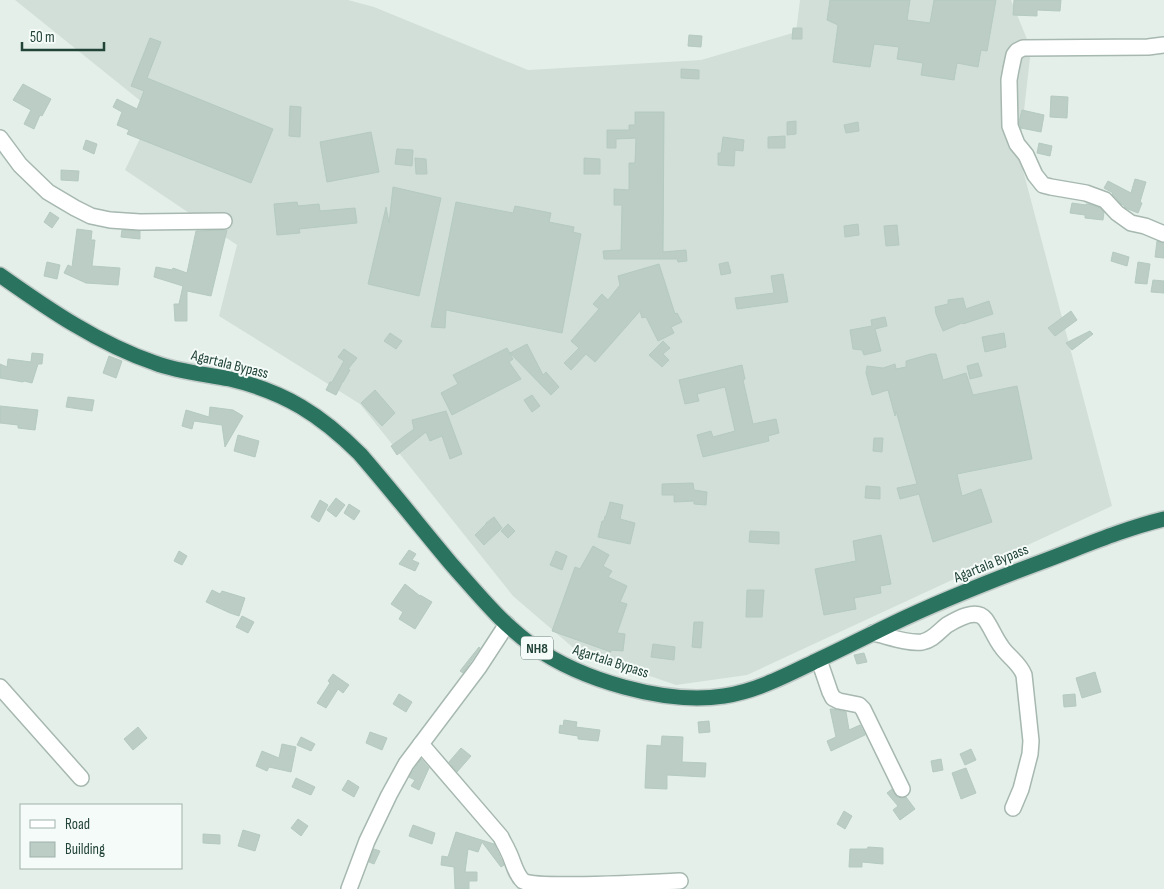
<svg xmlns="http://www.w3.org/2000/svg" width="1164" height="889" font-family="'Sofia Sans Condensed',sans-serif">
	<rect width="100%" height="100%" fill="#e4efe9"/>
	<polygon fill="#d2dfd8" points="15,0 348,0 374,7 528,70 701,60 796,32 800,0 1011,0 1031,49 1019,155 1112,506 747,675 676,685 577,651 513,596 360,404 219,316 237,245 125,170 153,111"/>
	<g fill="#bbcdc5" stroke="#b5cac0">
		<polygon points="830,0 910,0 907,20 930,23 934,0 996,0 987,51 981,50 978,67 957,63 954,80 921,75 923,63 897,59 899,47 874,44 870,67 833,62 838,25 827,20"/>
		<polygon points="1014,0 1061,0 1060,11 1037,10 1037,16 1013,15"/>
		<polygon points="793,28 802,28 802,39 792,39"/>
		<polygon points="689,35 702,36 701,47 688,46"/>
		<polygon points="150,38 161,42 147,78 273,129 251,183 127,134 129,130 117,125 122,112 113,107 117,99 137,109 144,91 131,86"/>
		<polygon points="681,69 699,70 699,79 681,78"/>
		<polygon points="23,84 51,99 42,116 40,115 34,129 24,124 31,110 13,100"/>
		<polygon points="1051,96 1068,97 1067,118 1050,117"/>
		<polygon points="290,106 301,107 300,137 289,136"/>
		<polygon points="1022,110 1044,115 1041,132 1021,128 1019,122"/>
		<polygon points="635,112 664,112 663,252 686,250 687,261 678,262 677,259 604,259 603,251 621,250 622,205 614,205 614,189 629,190 629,163 635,163 636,138 616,139 616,148 607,148 607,130 629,130 629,125 635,125"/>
		<polygon points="796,121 796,134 787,135 787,122"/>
		<polygon points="858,122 859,131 846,133 844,125"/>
		<polygon points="371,132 379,172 327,182 320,142"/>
		<polygon points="785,136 785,148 768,148 768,137"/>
		<polygon points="723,137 744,140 743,151 735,150 734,166 718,165 718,153 721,153"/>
		<polygon points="86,140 97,144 94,154 83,149"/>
		<polygon points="1039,143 1052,146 1050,156 1037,153"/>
		<polygon points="397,149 413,150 412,166 395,164"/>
		<polygon points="415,158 426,159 427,174 416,174"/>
		<polygon points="584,158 600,159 600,174 584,174"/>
		<polygon points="61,170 79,171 78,181 61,180"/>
		<polygon points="1135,179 1146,182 1140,202 1142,203 1138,213 1128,209 1124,207 1125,206 1121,204 1112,194 1113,193 1104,188 1108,181 1131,193"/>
		<polygon points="393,187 441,198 419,296 368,284 386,207 389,223"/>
		<polygon points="297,202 298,206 319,204 320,211 355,208 357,223 299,229 300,233 277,235 274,204"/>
		<polygon points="456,202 513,213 515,206 551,213 549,222 574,227 573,232 581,234 562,333 446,310 445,328 431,327"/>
		<polygon points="1072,203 1086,205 1086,204 1089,204 1100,208 1104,212 1103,220 1085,218 1085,215 1070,213"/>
		<polygon points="50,212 59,218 52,228 44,222"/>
		<polygon points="858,224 859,235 845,237 844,226"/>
		<polygon points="897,225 899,245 886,246 884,226"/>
		<polygon points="77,229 92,231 91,240 95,240 92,266 120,268 118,285 86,283 64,273 68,265 72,267"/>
		<polygon points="122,230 140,231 140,239 121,237"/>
		<polygon points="224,230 227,230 211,296 187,291 187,321 175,321 174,304 179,304 183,286 154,277 156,267 172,270 173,268 187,273 196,231"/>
		<polygon points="1157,241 1164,243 1164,258 1155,257"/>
		<polygon points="1113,252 1129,257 1127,266 1111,261"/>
		<polygon points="47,262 60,265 57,279 44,276"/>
		<polygon points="728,262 731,273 721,275 719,264"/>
		<polygon points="1138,262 1150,264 1147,284 1135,283"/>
		<polygon points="659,264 675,314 677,313 682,322 671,327 674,333 658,341 646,317 642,318 640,311 595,362 586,354 571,370 564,363 579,348 571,341 599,309 593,304 602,294 608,300 620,285 618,276"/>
		<polygon points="783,274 788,302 737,309 735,298 774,293 771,276"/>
		<polygon points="1153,280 1164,281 1164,293 1151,292"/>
		<polygon points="963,298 966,309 989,301 993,314 963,324 962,323 943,331 936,314 935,307 948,304 948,300"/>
		<polygon points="1071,311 1077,320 1055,336 1048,328"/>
		<polygon points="885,317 887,326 875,329 881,351 864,355 862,350 853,349 850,330 872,326 871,320"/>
		<polygon points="1090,331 1093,334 1072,350 1066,343"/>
		<polygon points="390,333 402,341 396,349 384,341"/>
		<polygon points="1004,333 1006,347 985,352 982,337"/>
		<polygon points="663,341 670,348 663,354 669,360 662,367 649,355"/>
		<polygon points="527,344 543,375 546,372 559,387 551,395 510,353"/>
		<polygon points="507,348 513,359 509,362 521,379 452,415 441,393 458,384 453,375"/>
		<polygon points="344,349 357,358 348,369 350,370 343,382 343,381 336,395 326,390 330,382 332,382 344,361 338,357"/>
		<polygon points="32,353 43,354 42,364 38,364 32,383 24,381 23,382 0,378 0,364 7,367 8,359 31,362"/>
		<polygon points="931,354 936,354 943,380 966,373 973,395 1017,386 1032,459 957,474 962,496 981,489 992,522 933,542 919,494 900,499 897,488 917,484 896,411 895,416 888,390 872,395 866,373 867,366 883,368 895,364 896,369 906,367 906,361"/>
		<polygon points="109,356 122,361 116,378 103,373"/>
		<polygon points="978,363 982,376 970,379 967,366"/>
		<polygon points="742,365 745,379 743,380 753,424 776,419 779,433 768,436 769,441 703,457 697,435 711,431 713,437 735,431 725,387 697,394 699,401 685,404 679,380"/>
		<polygon points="375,390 395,413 382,426 361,403"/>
		<polygon points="532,395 540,406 532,412 524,400"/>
		<polygon points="68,397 94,400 92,411 66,407"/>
		<polygon points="0,406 38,410 35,430 18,428 18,425 0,423"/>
		<polygon points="210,407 233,410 243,416 225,447 222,425 194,421 192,429 182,426 186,410 209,417"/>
		<polygon points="446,411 462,454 450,459 442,436 430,441 426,432 397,455 391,446 414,429 412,420"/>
		<polygon points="238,435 259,441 255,457 234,451"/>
		<polygon points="874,438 883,438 882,452 873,451"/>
		<polygon points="693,483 694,490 707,492 706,505 694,504 694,501 674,502 674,495 662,495 662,484"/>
		<polygon points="866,486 880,487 880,499 865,498"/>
		<polygon points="336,498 345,505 336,517 327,510"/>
		<polygon points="320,500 328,505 319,522 311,517"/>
		<polygon points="610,502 623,505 620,519 635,523 630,544 598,537 602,521 604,521 605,516 606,516"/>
		<polygon points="349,504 360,511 354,520 344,513"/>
		<polygon points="494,517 502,528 484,545 475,535 486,524 486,523"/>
		<polygon points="508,524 515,531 508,538 501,531"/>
		<polygon points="750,531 779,532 779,544 749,542"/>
		<polygon points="881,535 891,584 880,586 881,593 854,598 856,609 824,615 815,569 856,561 853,541"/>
		<polygon points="593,546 609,555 603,566 612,571 608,577 627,586 620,602 627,604 617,633 625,634 623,651 611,650 611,652 552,631 575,567 580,569"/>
		<polygon points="409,550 416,554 412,560 419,563 415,571 399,564"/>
		<polygon points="179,551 187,556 182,565 174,561"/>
		<polygon points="556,551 567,556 562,570 550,565"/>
		<polygon points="405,584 420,596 420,595 432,602 415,629 399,619 403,612 391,604"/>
		<polygon points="212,590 220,594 222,591 245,598 239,616 230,613 206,602"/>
		<polygon points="747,590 764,590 762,617 746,617"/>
		<polygon points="242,616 254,622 248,633 236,627"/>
		<polygon points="694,622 703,622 701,648 692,647"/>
		<polygon points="653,644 675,647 674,660 651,657"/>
		<polygon points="479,647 480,648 463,673 460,671"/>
		<polygon points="864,653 867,662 857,664 854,655"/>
		<polygon points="1095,672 1101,692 1082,698 1076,678"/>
		<polygon points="333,674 349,685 343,693 338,689 326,708 317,703 330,683 328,681"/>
		<polygon points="399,694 412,702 406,712 393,704"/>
		<polygon points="1075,694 1076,706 1064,707 1063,695"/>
		<polygon points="830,709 833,709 846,712 849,730 860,725 865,735 831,751 827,741 836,737"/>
		<polygon points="564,720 577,722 576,727 600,730 598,741 578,739 578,736 559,733 560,725 563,726"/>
		<polygon points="709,721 710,732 699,733 698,722"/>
		<polygon points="138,727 147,738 133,750 124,739"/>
		<polygon points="370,732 387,738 382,750 366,743"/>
		<polygon points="662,736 683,737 682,762 706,763 705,777 667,775 667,789 645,788 647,745 661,746"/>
		<polygon points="301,737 315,744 311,751 297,745"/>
		<polygon points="282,744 296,747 291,772 269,767 267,771 256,766 262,751 279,758"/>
		<polygon points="461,748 471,756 457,772 449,762"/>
		<polygon points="971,749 976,760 965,765 960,754"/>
		<polygon points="421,759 429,768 419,790 411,786 415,780 409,777"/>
		<polygon points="941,759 943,770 933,772 931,761"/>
		<polygon points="966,768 976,793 961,799 952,773"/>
		<polygon points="296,778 315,787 311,795 292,787"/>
		<polygon points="348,780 359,787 354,797 342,790"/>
		<polygon points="892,789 897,797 902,798 906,797 915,809 900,820 893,810 898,806 887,793"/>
		<polygon points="844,811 852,816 845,829 837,824"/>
		<polygon points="298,819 308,826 301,836 291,828"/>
		<polygon points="413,825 435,833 432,844 409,836"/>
		<polygon points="243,830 260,835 255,851 238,846"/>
		<polygon points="456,832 494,844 504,865 501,867 482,842 478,852 468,849 465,872 477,872 477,881 469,881 469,889 455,889 454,867 441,865 442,856 448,857"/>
		<polygon points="203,834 220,835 220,844 203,843"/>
		<polygon points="868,847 883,848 883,864 862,862 862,867 849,867 850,849 867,849"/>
		<polygon points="374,849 380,851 374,864 369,862"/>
	</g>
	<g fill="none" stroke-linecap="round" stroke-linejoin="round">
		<g stroke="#a6b8b0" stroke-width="18">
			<g id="minor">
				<polyline points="1164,45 1148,47 1023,48 1017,51 1014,55 1011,69 1009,80 1010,126 1017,144 1026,155 1035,175 1043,185 1051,187 1086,193 1105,200 1117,213 1131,223 1145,226 1164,234"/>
				<polyline points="0,138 20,165 48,192 75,208 91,216 110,220 140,222 224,221"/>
				<path d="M873 633C887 636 908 644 922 642 933 640 939 631 947 625 957 619 976 608 985 619 991 627 995 638 1001 646 1008 657 1019 662 1024 675L1031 741 1030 754 1021 789 1013 808"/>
				<polyline points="819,660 830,692 833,698 839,701 859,705 863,709 902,789"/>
				<polyline points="0,687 81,778"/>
				<path d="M421 744 501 837C503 842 506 846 508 851 513 860 515 874 523 881 538 889 655 882 680 881"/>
				<polyline points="349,889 367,841 389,795 406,764 479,667 507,624"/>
			</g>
		</g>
		<g stroke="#c1cac7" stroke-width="18">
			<path id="highway" d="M0 275C48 309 99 344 155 363 179 372 205 374 230 379 285 392 321 415 360 454 392 491 422 529 453 566 478 594 502 624 533 646 581 680 665 705 724 696 757 691 787 675 816 661 842 649 867 636 892 624 942 600 993 580 1044 561 1084 546 1123 529 1164 519"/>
		</g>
		<use href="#minor" stroke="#fff" stroke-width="15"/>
		<use href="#highway" stroke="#29735f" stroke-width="15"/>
	</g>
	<g text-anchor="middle" stroke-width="4" stroke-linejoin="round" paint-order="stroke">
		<rect fill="#f5fbf8" stroke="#617a72" stroke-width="1" x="521" y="636.5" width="32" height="23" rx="4"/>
		<g font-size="14" font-weight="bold" fill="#214338">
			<text x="537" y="653">NH8</text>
		</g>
		<g font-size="15" fill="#214338" stroke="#f5fbf8">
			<text transform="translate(230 364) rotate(14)" y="5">Agartala Bypass</text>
			<text transform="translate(991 563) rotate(-22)" y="5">Agartala Bypass</text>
			<text transform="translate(611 661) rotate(18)" y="5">Agartala Bypass</text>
		</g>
	</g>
	<rect x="20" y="804" width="162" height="65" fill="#f5fbf8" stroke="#a0b1ab"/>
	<rect x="30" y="820" width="25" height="8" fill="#ffffff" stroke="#a0b1ab"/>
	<text x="65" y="829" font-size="15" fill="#214338">Road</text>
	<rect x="30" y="842" width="25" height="15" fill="#bbcdc5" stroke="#a0b1ab"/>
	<text x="65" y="854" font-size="15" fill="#214338">Building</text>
	<path d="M22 42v8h82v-8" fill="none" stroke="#214338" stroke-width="2.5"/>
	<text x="30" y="42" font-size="15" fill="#214338" stroke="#f5fbf8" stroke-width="4" paint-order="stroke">50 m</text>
</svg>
